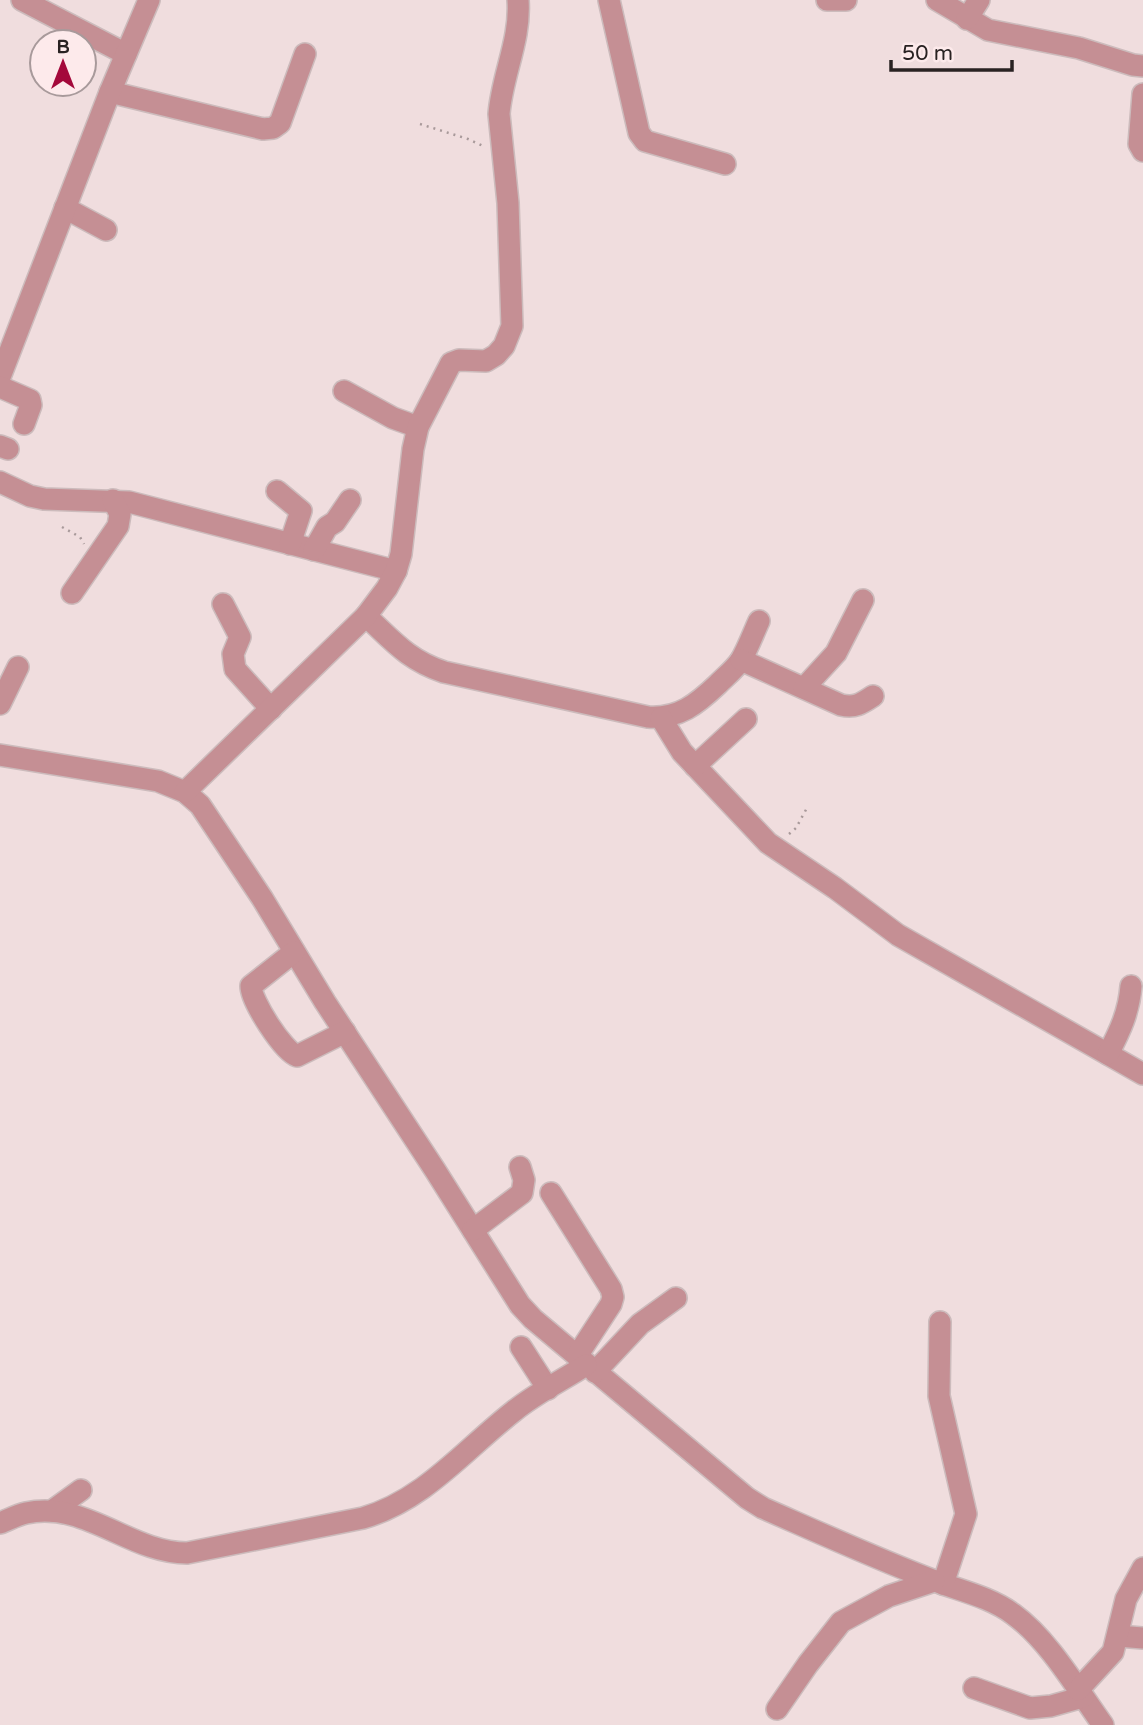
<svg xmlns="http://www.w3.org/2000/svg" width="1143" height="1725" font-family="'Varela Round',sans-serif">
	<rect width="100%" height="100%" fill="#f0ddde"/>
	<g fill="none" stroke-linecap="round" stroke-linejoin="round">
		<g stroke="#ccbbbc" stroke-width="24">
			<g id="minor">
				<polyline points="22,0 126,54"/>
				<polyline points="609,0 639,133 645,141 725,164"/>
				<polyline points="827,0 846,0"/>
				<polyline points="937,0 988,30 1079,48 1133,65 1143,66"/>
				<polyline points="967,19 979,0"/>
				<polyline points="110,92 263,129 273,128 280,123 305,54"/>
				<polyline points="1143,94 1139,144 1143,151"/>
				<polyline points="65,208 106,230"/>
				<polyline points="0,377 110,92 149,0"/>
				<polyline points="0,387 30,400 31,405 24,424"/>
				<polyline points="344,391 393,418 418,427"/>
				<polyline points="0,446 8,449"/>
				<polyline points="0,482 30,496 44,499 129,502 396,571"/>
				<polyline points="277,491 301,511 290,544"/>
				<polyline points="314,550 327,527 335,522 350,500"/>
				<polyline points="72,593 118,526 120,514 113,500"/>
				<polyline points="223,604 240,637 233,654 235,669 271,709"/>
				<path d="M366 616C393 641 408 660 444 672L648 717C679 719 697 704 718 684 726 676 735 669 741 660 748 648 753 634 759 621"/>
				<path d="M741 660 841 705C855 708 861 704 873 696"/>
				<polyline points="804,688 836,653 863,600"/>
				<polyline points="0,704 18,667"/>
				<polyline points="661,718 682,752 768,843 835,888 898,935 1143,1074"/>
				<path d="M0 755 158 781 185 792 200 805 262 898 325 1002 435 1170 520 1305 533 1319 747 1498 763 1508C820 1533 877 1559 935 1581 961 1591 990 1597 1013 1614 1049 1640 1077 1689 1103 1725"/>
				<polyline points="695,766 746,719"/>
				<path d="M185 792 366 616 387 588 396 571 401 554 413 449 418 427 451 363 459 360 486 361 496 355 504 346 512 326 508 203 499 114C502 75 521 40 518 0"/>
				<path d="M294 952 251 986C251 1001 283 1051 297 1056L345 1032"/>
				<path d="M1108 1054C1120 1031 1129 1012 1131 986"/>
				<polyline points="551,1193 611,1289 613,1297 611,1304 577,1356"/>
				<polyline points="473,1230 522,1193 524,1180 520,1167"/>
				<polyline points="940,1322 939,1396 966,1514 943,1584"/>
				<polyline points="521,1347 548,1389"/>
				<polyline points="595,1372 640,1324 676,1298"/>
				<polyline points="52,1511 81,1490"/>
				<path d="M0 1523C8 1520 17 1515 26 1513 85 1500 130 1553 187 1553L363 1518C425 1500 465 1449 514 1411 536 1393 563 1380 586 1365"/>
				<polyline points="1118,1636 1143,1638"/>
				<polyline points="974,1688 1030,1708 1051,1706 1083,1697"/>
				<polyline points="1078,1690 1113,1652 1126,1599 1143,1568"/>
				<polyline points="777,1709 808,1664 841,1622 889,1596 934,1581"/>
			</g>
		</g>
		<g stroke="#a8999a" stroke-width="2.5" stroke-dasharray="2 5" stroke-linecap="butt">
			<polyline points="420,124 468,139 483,146"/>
			<polyline points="62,527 80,537 84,544"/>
			<polyline points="789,834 796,828 808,806"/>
		</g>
		<use href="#minor" stroke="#c58f94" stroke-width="21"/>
	</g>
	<g transform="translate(63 63)"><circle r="33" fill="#fdeaeb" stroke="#a89a9b" stroke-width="2"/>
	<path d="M0-5L12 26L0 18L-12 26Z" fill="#a4093b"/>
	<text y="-10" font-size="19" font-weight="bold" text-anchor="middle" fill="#292222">B</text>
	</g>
	<path d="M891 60v10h121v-10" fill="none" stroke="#292222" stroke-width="3.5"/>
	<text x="902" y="60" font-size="21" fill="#292222" stroke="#fdeaeb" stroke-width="5" paint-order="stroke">50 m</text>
</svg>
